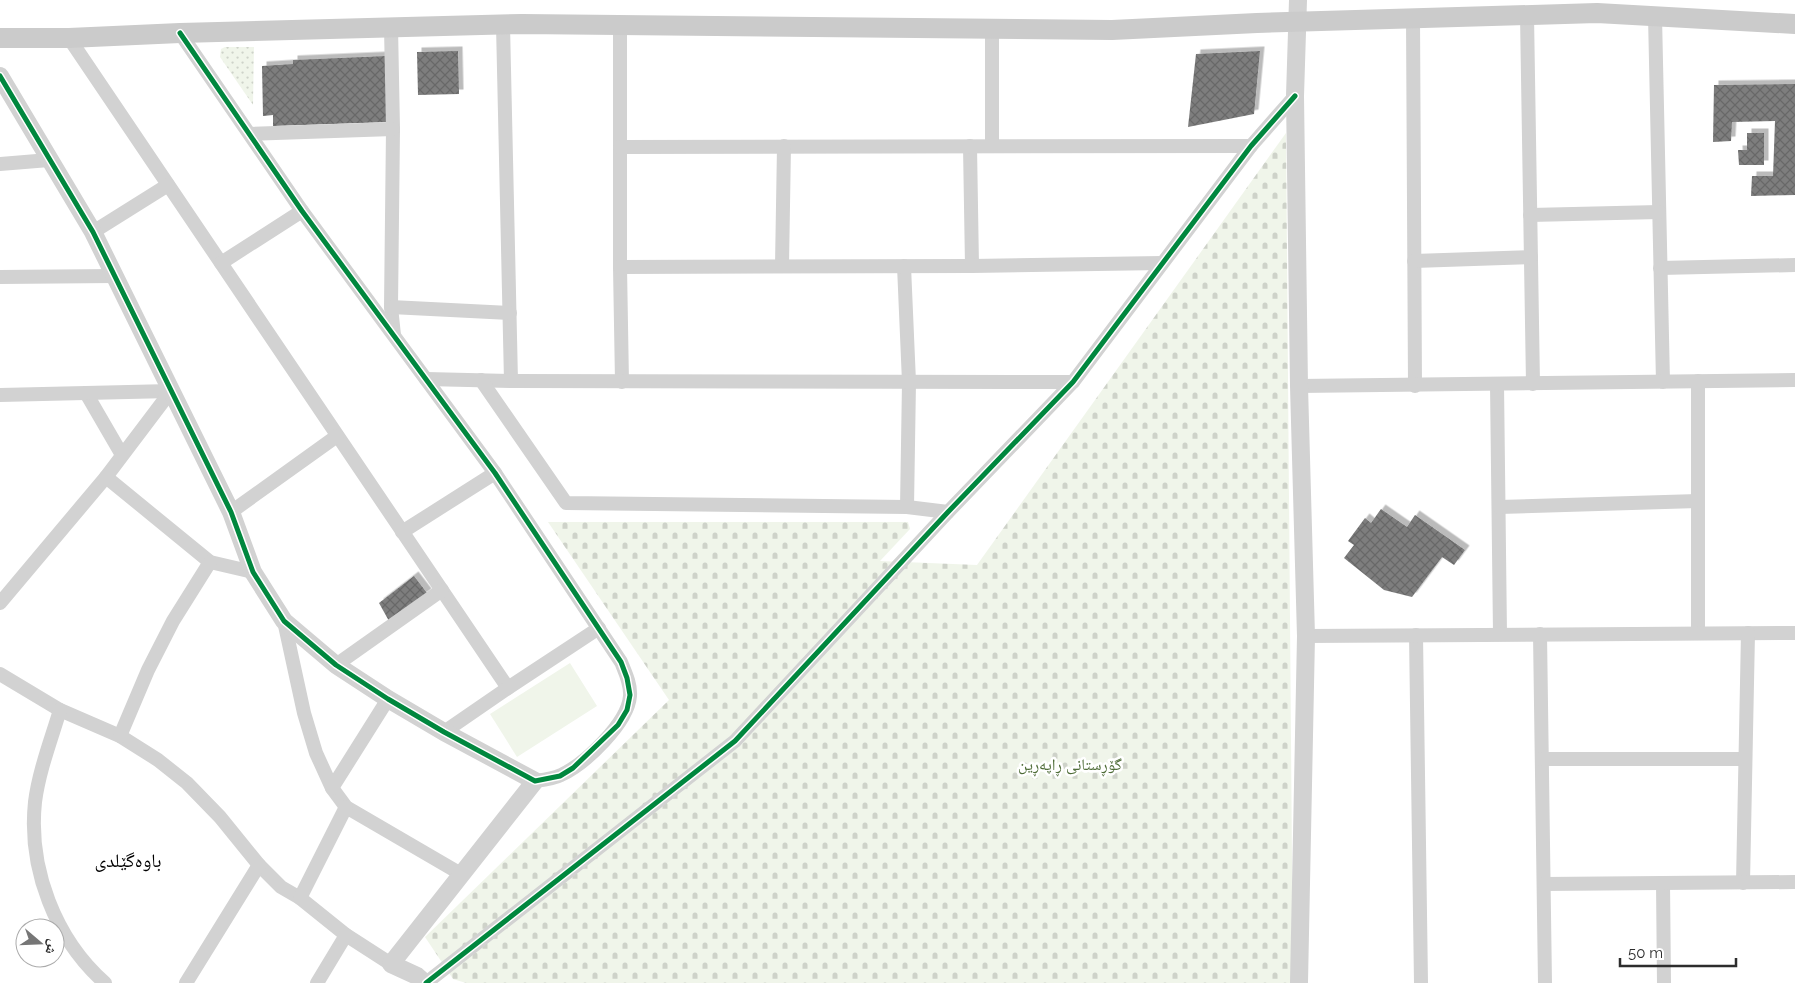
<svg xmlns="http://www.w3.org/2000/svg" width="1795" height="983" font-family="Raleway,'Noto Naskh Arabic',sans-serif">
	<defs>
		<pattern id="cemetery-stones" width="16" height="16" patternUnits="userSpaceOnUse" patternTransform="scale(1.25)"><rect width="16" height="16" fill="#f0f5ea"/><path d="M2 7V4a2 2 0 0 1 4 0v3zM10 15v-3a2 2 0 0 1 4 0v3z" fill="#ced2c9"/></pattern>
		<pattern id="park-dots" width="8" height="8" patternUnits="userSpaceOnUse" patternTransform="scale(1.25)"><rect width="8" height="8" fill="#f0f5ea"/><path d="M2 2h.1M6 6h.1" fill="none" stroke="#ced2c9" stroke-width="1.8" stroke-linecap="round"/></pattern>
		<pattern id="building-cross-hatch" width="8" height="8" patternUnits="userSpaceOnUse" patternTransform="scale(1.25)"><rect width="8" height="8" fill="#7e7e7e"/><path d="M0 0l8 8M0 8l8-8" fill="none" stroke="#686868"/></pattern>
		<filter id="shadow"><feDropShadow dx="4.5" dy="-4.5" stdDeviation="0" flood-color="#0004"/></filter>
	</defs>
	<rect width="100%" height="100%" fill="#fff"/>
	<polygon fill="url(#cemetery-stones)" points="1286,133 1293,983 466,983 453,979 425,937 669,700 548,522 908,522 910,529 880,561 977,565"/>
	<polygon fill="url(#park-dots)" points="225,47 254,47 253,105 220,57 221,49"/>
	<polygon fill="#f0f5ea" points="570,663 597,706 517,757 490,714"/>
	<g fill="url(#building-cross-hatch)" filter="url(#shadow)">
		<polygon points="458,51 459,94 418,95 417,52"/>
		<polygon points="1260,51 1254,114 1188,127 1196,54"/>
		<polygon points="386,56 388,122 273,126 273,115 263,116 262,66 293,64 293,60"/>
		<polygon points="1795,84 1795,195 1751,196 1752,176 1773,176 1775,121 1732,122 1731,141 1713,142 1714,85"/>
		<polygon points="1747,133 1764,133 1764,165 1739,165 1738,150 1747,150"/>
		<polygon points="1381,509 1407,527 1415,515 1465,550 1454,565 1442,557 1412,597 1384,590 1344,558 1354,545 1348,541 1365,518 1371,523"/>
		<polygon points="414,576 427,593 389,621 379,603"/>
	</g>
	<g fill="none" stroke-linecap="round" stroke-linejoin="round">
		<g stroke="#d2d2d2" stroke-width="14">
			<polyline points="1527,15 1533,384"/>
			<polyline points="1655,16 1663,382"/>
			<polyline points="1413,18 1415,386"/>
			<polyline points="503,25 511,381"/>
			<polyline points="620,26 620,267 622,382"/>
			<polyline points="391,27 393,129 391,307 394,335"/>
			<path d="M180 33 302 211 495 473 621 662C625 672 631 684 630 696 628 723 585 764 561 775 553 779 543 780 535 781"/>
			<polyline points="69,38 508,688"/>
			<polyline points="250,134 393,129"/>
			<polyline points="970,146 972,266"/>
			<polyline points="992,146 992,29"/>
			<polyline points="620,147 1251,146"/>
			<polyline points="0,164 49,160"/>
			<polyline points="1530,215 1659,212"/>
			<polyline points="93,232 168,185"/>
			<polyline points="1414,261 1531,257"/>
			<polyline points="221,263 302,211"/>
			<polyline points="782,266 784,146"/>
			<polyline points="904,266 909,382 907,507"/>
			<polyline points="620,267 972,266 1162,263"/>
			<polyline points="1660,268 1795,265"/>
			<polyline points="0,277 115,276"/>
			<polyline points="391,307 510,313"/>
			<polyline points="426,379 511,381 1073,382"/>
			<polyline points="481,380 566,503 907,507 948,512"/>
			<polyline points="1497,384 1500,634"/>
			<polyline points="1299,386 1795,380"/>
			<polyline points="86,393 122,455"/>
			<polyline points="0,395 171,391"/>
			<polyline points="106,477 210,562 253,572"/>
			<polyline points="1499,507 1698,501"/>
			<polyline points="231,512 337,436"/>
			<polyline points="402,532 495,473"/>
			<polyline points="0,603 106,477 171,391"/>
			<polyline points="284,621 304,713 316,753 332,788 346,807 461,874"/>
			<polyline points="1698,633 1698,381"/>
			<polyline points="1540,634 1545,983"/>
			<polyline points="1416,635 1421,983"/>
			<polyline points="1306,636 1795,633"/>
			<polyline points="336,665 442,590"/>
			<polyline points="0,674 60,710 120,736 158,760 187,783 220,817 259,865 281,887 300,898 346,935 391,964"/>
			<path d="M60 710C51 740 39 771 35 802 28 868 55 939 105 983"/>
			<polyline points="444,732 508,688 599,628"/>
			<polyline points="120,736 148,670 173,621 210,562"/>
			<polyline points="1542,759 1745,759"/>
			<polyline points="332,788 388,699"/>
			<polyline points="1663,883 1664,983"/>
			<polyline points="1743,883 1748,633"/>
			<polyline points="1544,884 1795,882"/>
			<polyline points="300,898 346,807"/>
			<polyline points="186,983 259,865"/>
			<polyline points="317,983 346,935"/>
			<polyline points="426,983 735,741 948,512 1073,382 1251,146 1295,96"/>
		</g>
		<g stroke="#d2d2d2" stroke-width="18">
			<polyline points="1298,0 1295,96 1299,386 1306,636 1299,983"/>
			<polyline points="0,76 93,232 231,512 253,572 284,621 336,665 388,699 444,732 535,781 391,964 417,976 425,983"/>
		</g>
		<polyline stroke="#cbcbcb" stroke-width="20" points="0,38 69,38 180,33 522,24 1112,30 1257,23 1597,13 1795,24"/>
		<g stroke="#fff" stroke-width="8">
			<g id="cycleway">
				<polyline points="0,76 93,232 231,512 253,572 284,621 336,665 388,699 444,732 535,781 560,776 573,768 618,725 627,710 630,695 627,678 621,662 495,473 302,211 180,33"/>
				<polyline points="426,983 735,741 948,512 1073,382 1251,146 1295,96"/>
			</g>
		</g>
		<use href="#cycleway" stroke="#00873e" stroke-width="5"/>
	</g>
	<g text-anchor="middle" stroke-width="5" stroke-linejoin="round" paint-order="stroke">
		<g font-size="16" fill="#4e6c37" stroke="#fff">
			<text x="1070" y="770">گۆڕستانی ڕاپەڕین</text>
		</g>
		<g font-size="19" fill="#000" stroke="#fff">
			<text x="128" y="867">باوەگێلدی</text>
		</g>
	</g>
	<g transform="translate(40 943) rotate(109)"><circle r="24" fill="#ffffff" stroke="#ababab"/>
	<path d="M0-4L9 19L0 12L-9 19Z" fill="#767676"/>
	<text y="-8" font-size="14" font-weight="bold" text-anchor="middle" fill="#2d2d2d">ش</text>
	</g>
	<path d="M1620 958v8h116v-8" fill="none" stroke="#2d2d2d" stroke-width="2.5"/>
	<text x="1628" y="958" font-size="15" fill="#2d2d2d" stroke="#ffffff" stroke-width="4" paint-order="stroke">50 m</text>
</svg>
